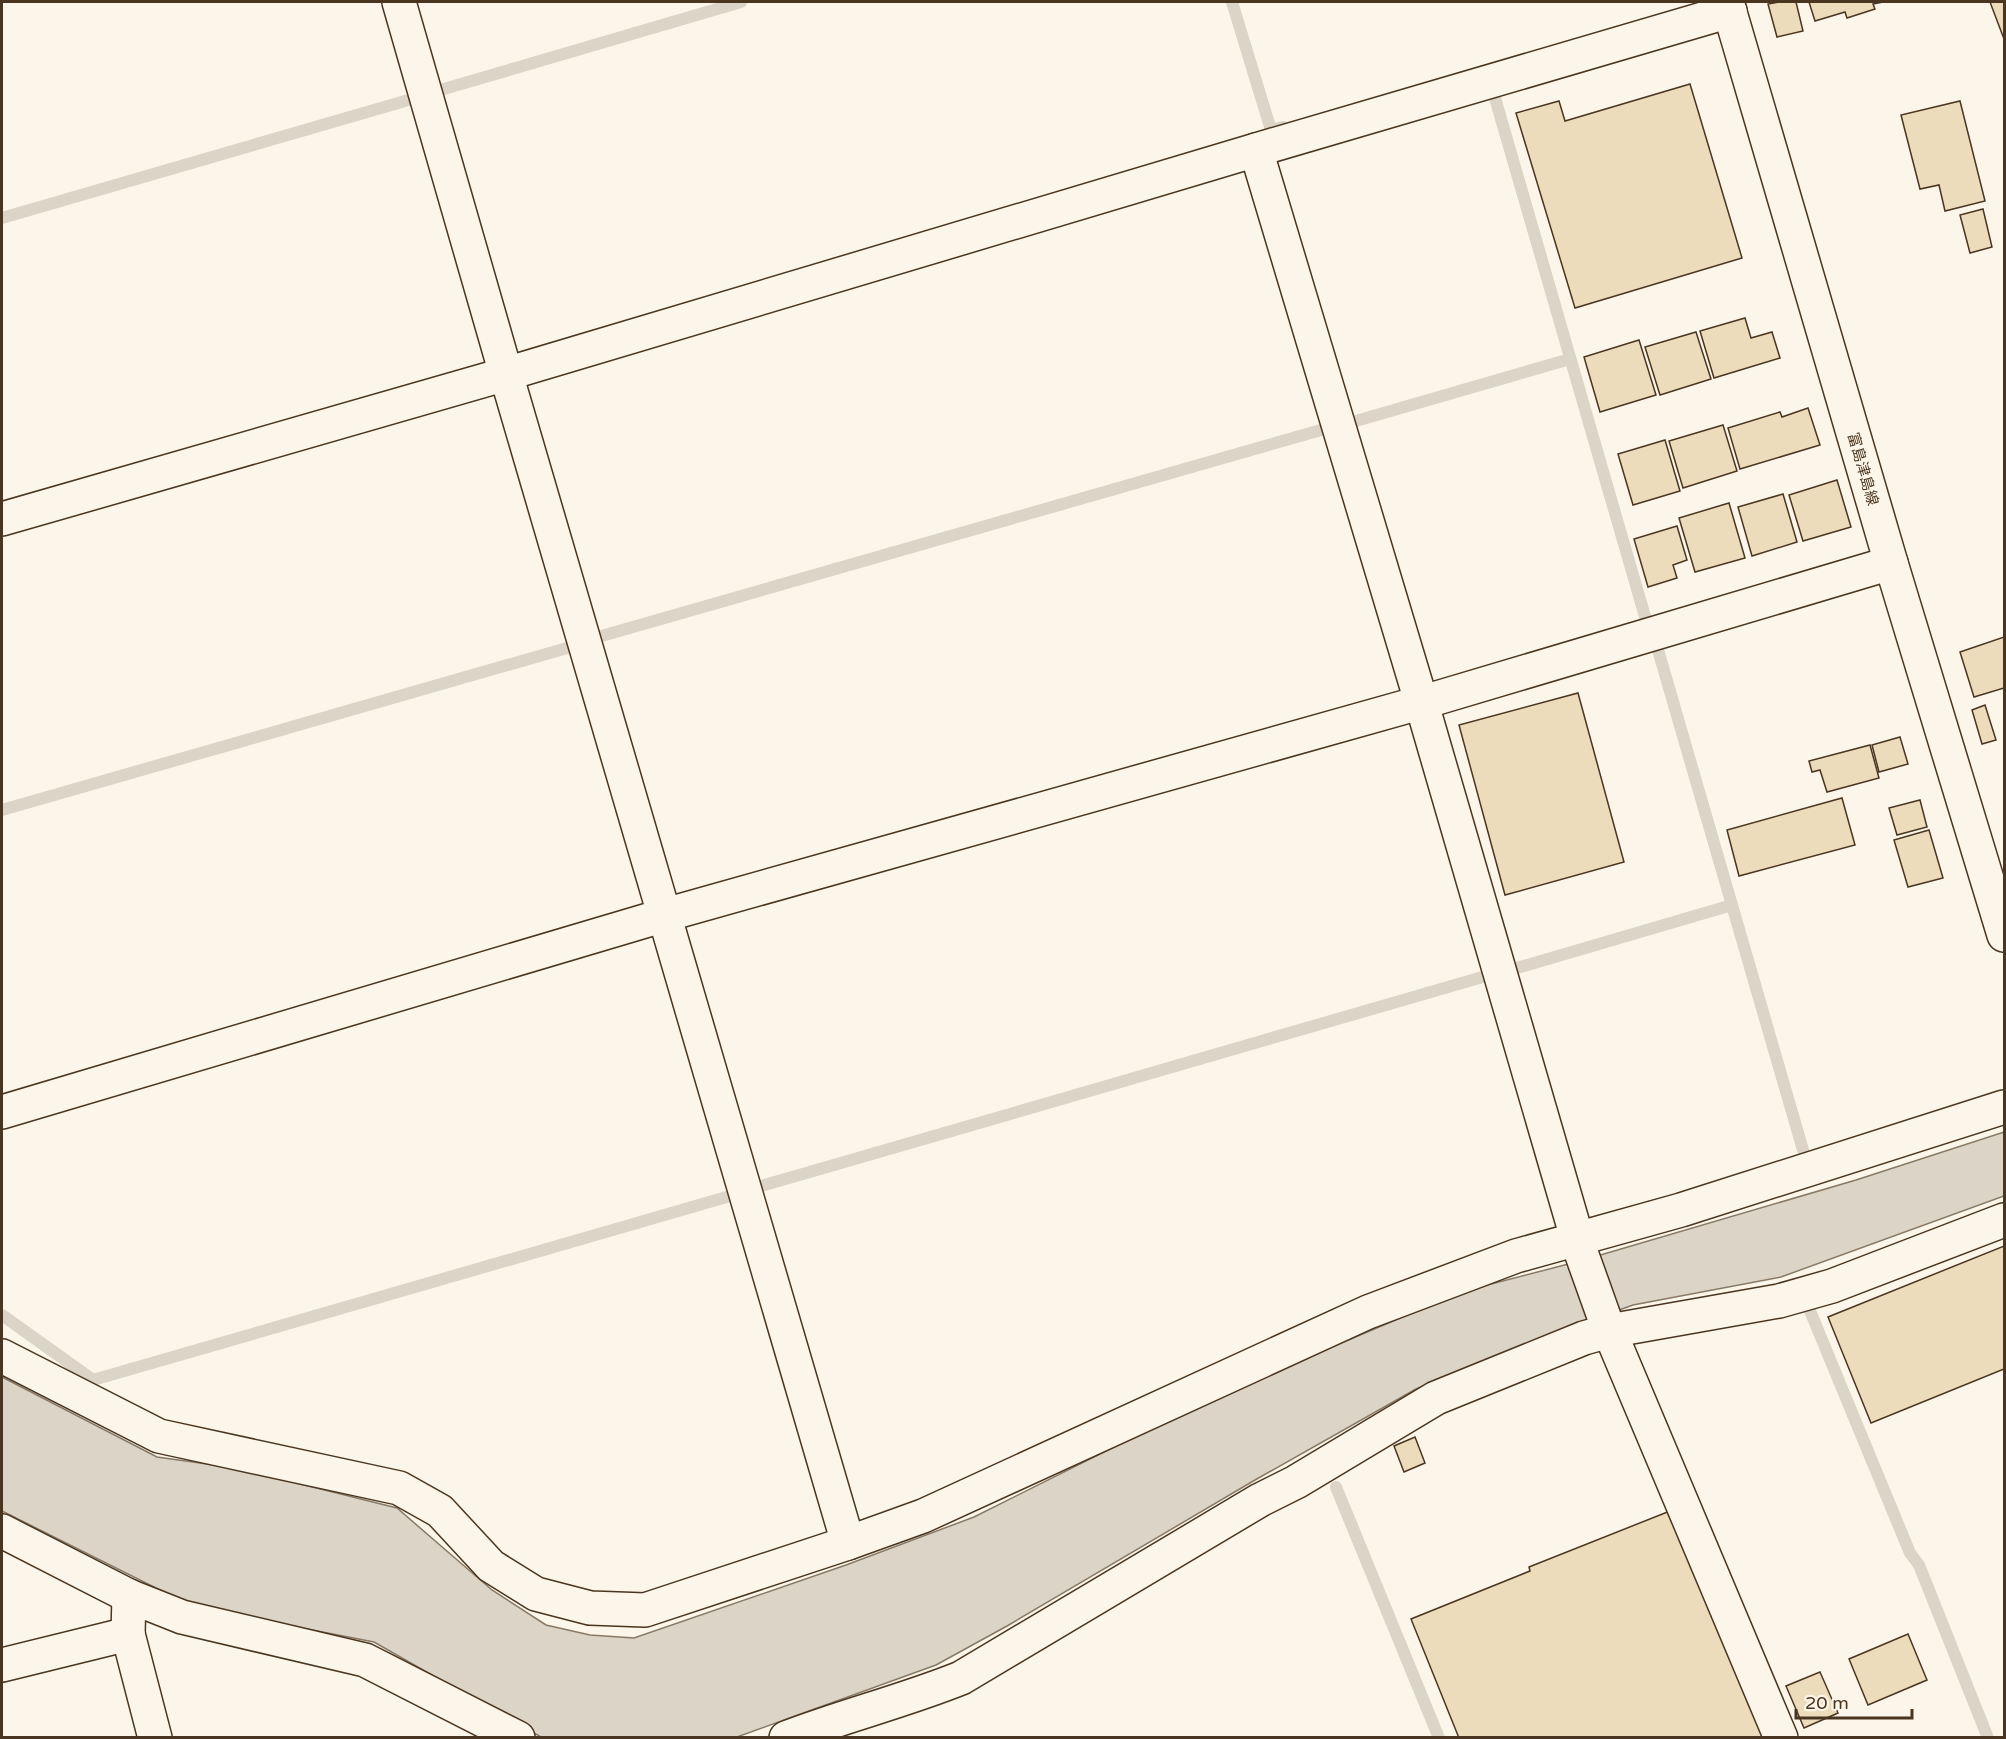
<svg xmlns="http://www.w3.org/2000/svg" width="2006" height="1739" font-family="'Varela Round','Noto Sans JP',sans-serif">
	<rect width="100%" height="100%" fill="#fbf6e9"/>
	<polygon fill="#dcd4c6" stroke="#887966" stroke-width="1.5" points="2004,1132 2004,1196 1781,1277 1633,1305 1542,1338 1416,1389 1255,1480 1007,1626 936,1665 737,1737 541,1737 374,1642 194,1607 2,1511 2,1377 157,1457 236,1468 397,1508 492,1590 546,1625 590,1635 634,1638 846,1565 974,1517 1214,1397 1464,1291 1580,1261 1856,1180"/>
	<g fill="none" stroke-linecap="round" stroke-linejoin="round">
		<g stroke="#dcd4c6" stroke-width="12">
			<polyline points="1232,2 1271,130 1283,127"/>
			<polyline points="437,91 741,2"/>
			<polyline points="1493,91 1646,620"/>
			<polyline points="2,218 412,99"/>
			<polyline points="1349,423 1570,359"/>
			<polyline points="598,637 1328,428"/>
			<polyline points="1656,643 1803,1150"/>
			<polyline points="2,810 574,646"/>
			<polyline points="1510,970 1732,905"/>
			<polyline points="758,1187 1486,976"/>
			<polyline points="1808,1306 1910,1553 1919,1565 1988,1738"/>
			<polyline points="2,1315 93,1380 737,1194"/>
			<polyline points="1336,1487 1439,1738"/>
		</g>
	</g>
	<g fill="#ecdcbc" stroke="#4a3520" stroke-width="1.5">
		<polygon points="1779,2 1796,2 1803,31 1777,37 1768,4"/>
		<polygon points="1809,2 1883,2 1873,4 1875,9 1847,18 1845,12 1815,21"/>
		<polygon points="1990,2 2004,2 2004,39"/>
		<polygon points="1690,84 1742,258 1575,308 1516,113 1559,101 1565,121"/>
		<polygon points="1960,101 1985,201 1945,211 1939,185 1920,189 1901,115"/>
		<polygon points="1983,209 1992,247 1970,253 1960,215"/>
		<polygon points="1745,318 1751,338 1772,332 1780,358 1714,378 1700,331"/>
		<polygon points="1696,332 1711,379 1660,395 1645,347"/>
		<polygon points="1639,340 1656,395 1600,412 1584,357"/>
		<polygon points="1808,408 1820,445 1740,469 1728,428 1780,412 1782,417"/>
		<polygon points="1723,425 1737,471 1683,488 1669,441"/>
		<polygon points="1665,440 1680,491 1633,505 1618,454"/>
		<polygon points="1837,480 1851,527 1803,541 1789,495"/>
		<polygon points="1783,494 1797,542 1752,556 1738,507"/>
		<polygon points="1729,503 1745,558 1695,572 1679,518"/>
		<polygon points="1677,526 1687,560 1673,565 1677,578 1648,587 1634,539"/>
		<polygon points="2004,637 2004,688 1974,697 1960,652"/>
		<polygon points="1578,693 1624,862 1505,895 1459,725"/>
		<polygon points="1985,705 1996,740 1982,744 1972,710"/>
		<polygon points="1900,737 1908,764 1879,772 1872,745"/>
		<polygon points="1870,745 1879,778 1827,792 1820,770 1812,772 1809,761"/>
		<polygon points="1842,798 1855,845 1739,876 1727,830"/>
		<polygon points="1920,800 1927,827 1897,835 1889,808"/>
		<polygon points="1929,830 1943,878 1908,887 1894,840"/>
		<polygon points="2004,1246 2004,1369 1871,1423 1828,1317"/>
		<polygon points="1415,1437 1425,1463 1404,1472 1394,1446"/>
		<polygon points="1675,1509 1767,1738 1459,1738 1411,1619 1530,1571 1529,1567"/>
		<polygon points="1908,1634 1927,1680 1868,1705 1849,1659"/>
		<polygon points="1820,1672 1838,1713 1804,1728 1786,1686"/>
	</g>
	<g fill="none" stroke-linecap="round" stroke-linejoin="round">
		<g stroke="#4a3520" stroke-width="36">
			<g id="street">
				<polyline points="399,2 506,374 848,1543"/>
				<polyline points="1256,150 1421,701 1582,1255 1607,1325 1781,1738"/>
				<polyline points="2,519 506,374 1256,150 1730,11"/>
				<polyline points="2,1112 665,915 1437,698 1891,563"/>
				<polyline points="2,1356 159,1436 399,1488 440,1511 491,1566 536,1594 590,1608 645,1610 848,1543 923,1516 1368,1312 1516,1256 1681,1210 2004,1107"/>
				<polyline points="2,1531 129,1596"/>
				<polyline points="128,1634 129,1596 182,1617 365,1660 518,1738"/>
				<polyline points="2,1665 128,1634 155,1738"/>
				<path d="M786 1738C843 1716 904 1701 961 1678L1260 1500 1296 1482 1436 1398 1584 1338 1609 1331 1779 1301 1832 1286 2004 1220"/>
			</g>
		</g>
		<g stroke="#4a3520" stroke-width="36">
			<polyline id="secondary" points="1727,2 1891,563 2004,935"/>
		</g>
		<use href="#street" stroke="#fbf6e9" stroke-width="33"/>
		<use href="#secondary" stroke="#fbf6e9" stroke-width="33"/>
	</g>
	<g text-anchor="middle" stroke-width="4.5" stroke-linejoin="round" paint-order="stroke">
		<g font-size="15" fill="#4a3520" stroke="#fbf6e9">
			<text transform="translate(1863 469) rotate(74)" y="5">富島津島線</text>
		</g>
	</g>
	<rect width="2006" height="1739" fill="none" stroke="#4a3520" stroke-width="6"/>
	<path d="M1796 1709v9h116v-9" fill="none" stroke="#4a3520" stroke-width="3"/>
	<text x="1805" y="1709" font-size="18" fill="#4a3520" stroke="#fbf6e9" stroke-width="4.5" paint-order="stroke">20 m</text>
</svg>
